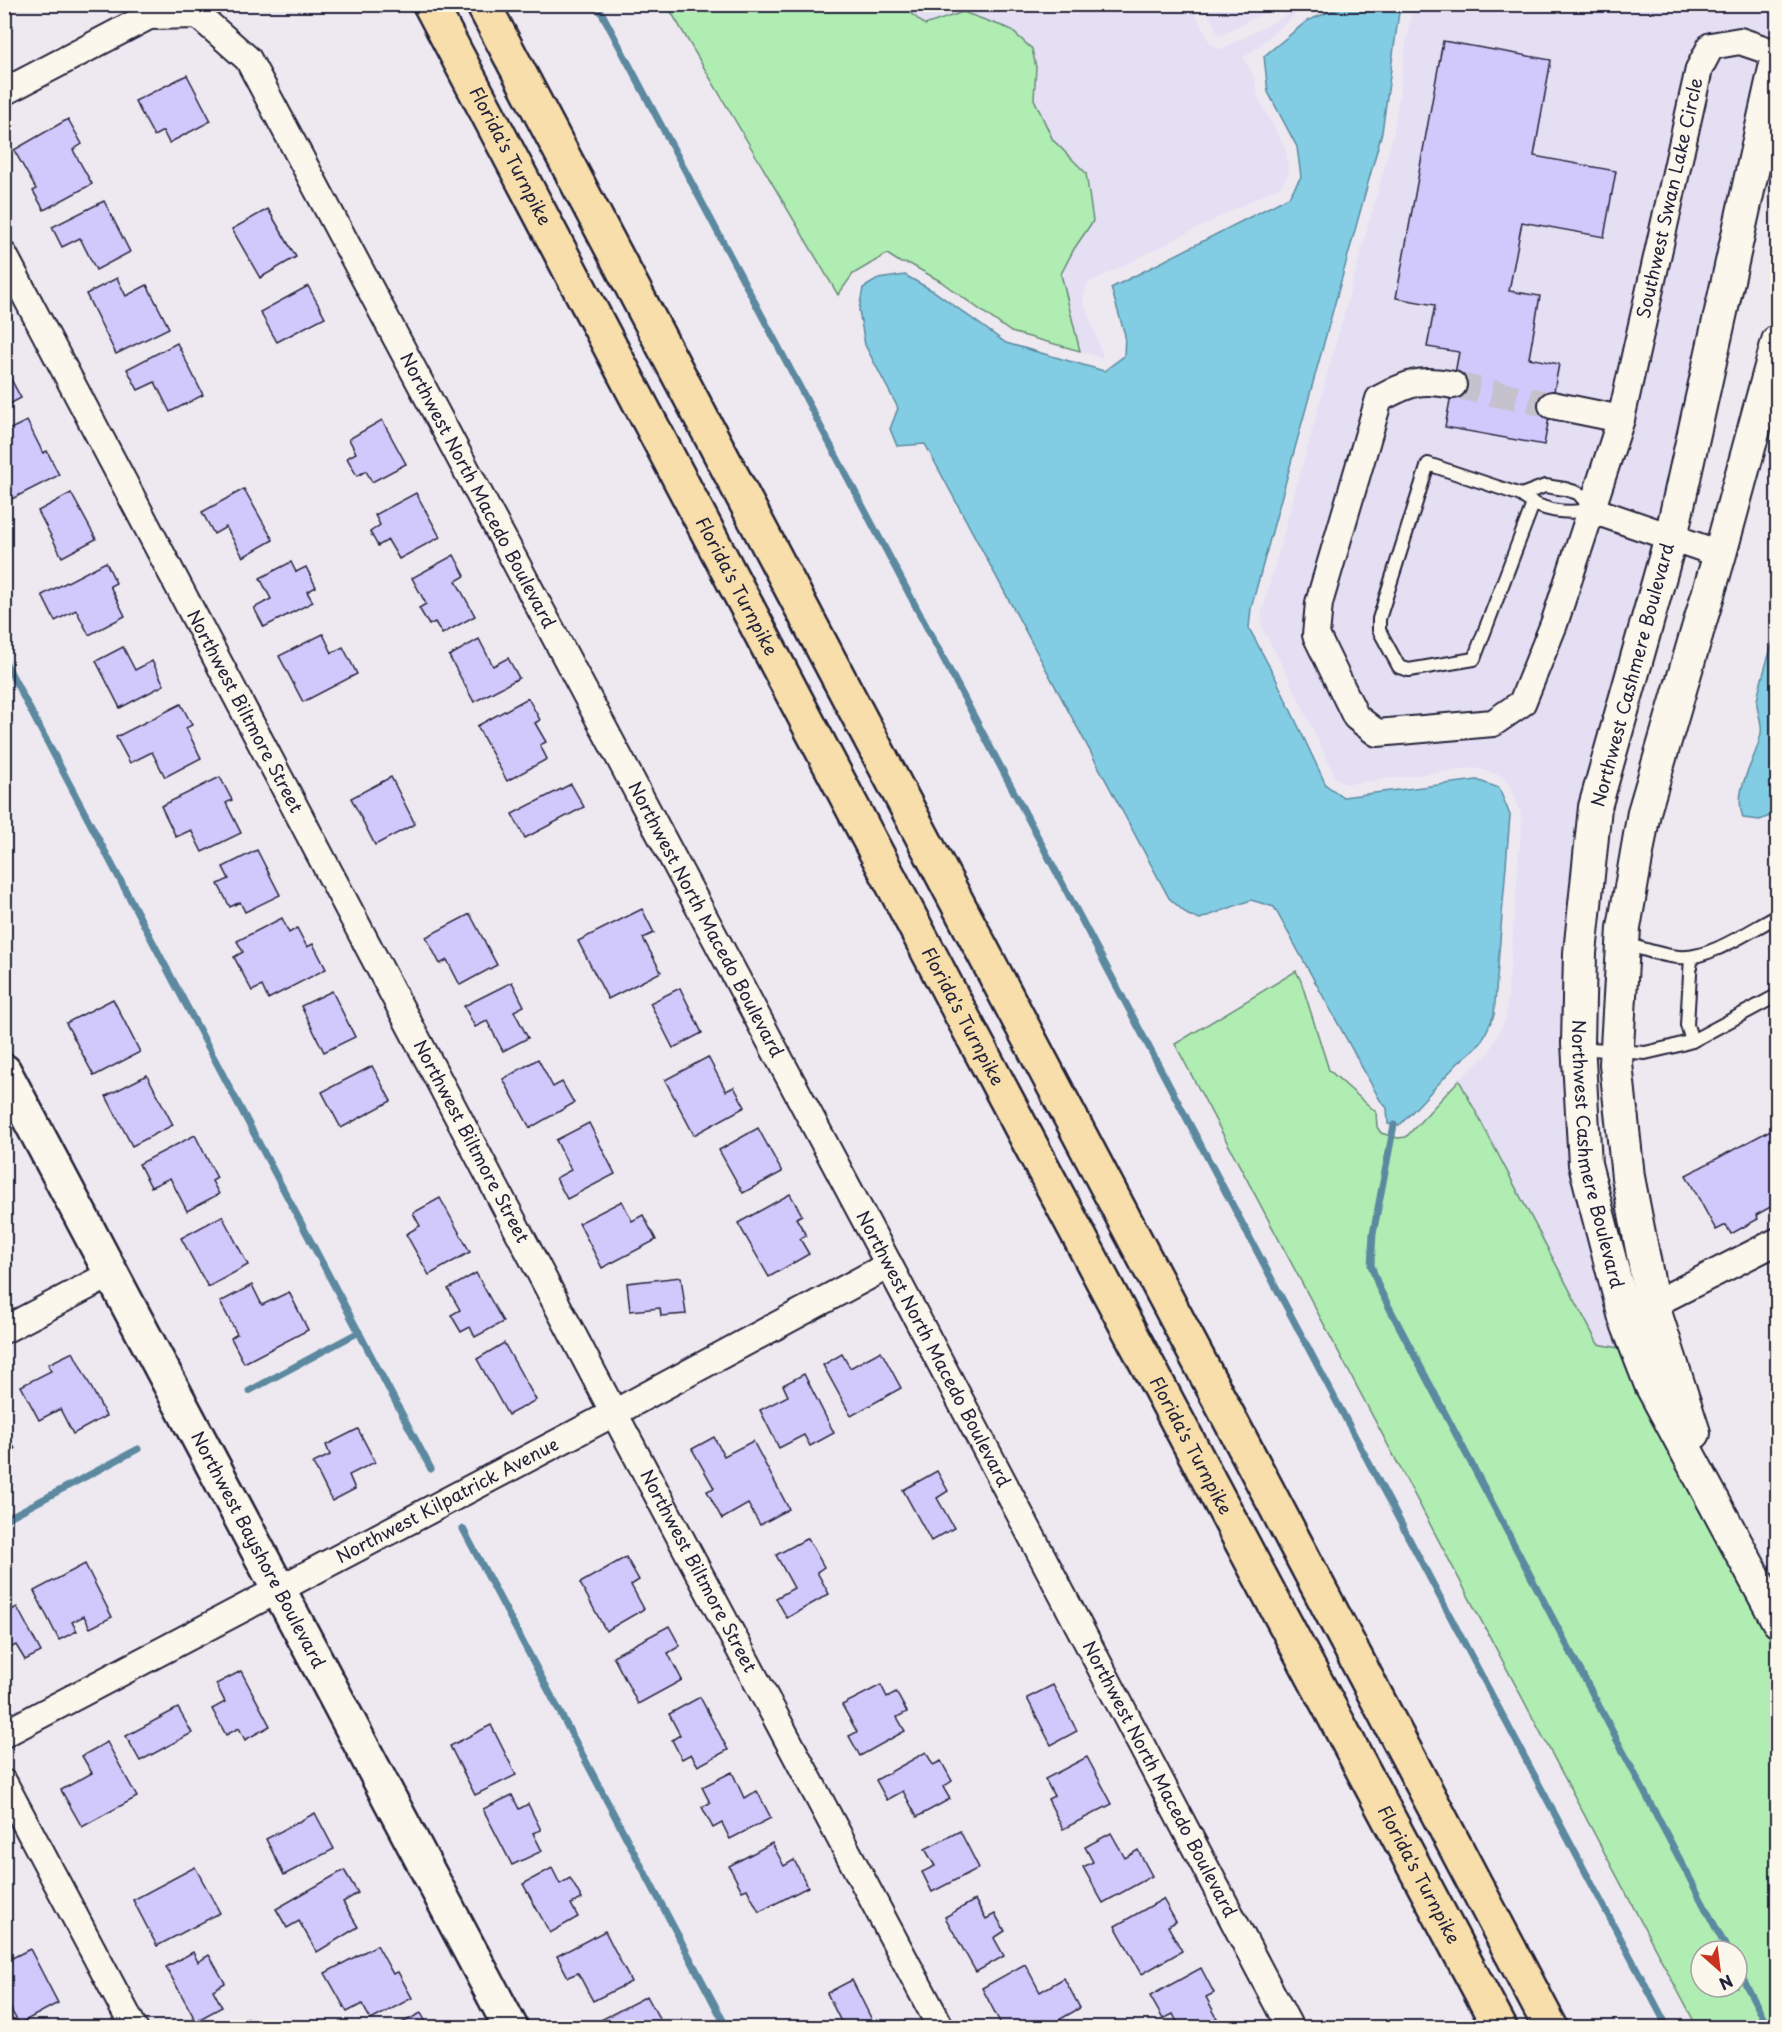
<svg xmlns="http://www.w3.org/2000/svg" width="1782" height="2032" font-family="'Playpen Sans',sans-serif">
	<rect width="100%" height="100%" fill="#eee9f1"/>
	<filter id="ink" filterUnits="userSpaceOnUse"><feTurbulence type="fractalNoise" baseFrequency=".0167" numOctaves="2"/><feDisplacementMap in="SourceGraphic" scale="12" xChannelSelector="R" yChannelSelector="G"/><feConvolveMatrix kernelMatrix="1 2 1 2 8 2 1 2 1" color-interpolation-filters="sRGB"/></filter>
	<g filter="url(#ink)">
		<g fill="#e5dff4">
			<polygon points="901,5 1191,5 1209,41 1215,47 1222,49 1305,5 1315,5 1300,11 1244,58 1255,79 1258,97 1286,150 1289,173 1281,186 1087,284 1083,300 1103,356 1101,358 1080,351 1061,274 1074,249 1093,221 1086,173 1053,140 1034,98 1036,67 1010,29 963,12 925,25"/>
			<polygon points="1204,5 1279,5 1219,36"/>
			<polygon points="1412,5 1775,5 1569,951 1624,1349 1598,1344 1459,1080 1489,1053 1506,1017 1522,818 1509,784 1502,776 1475,768 1345,784 1335,777 1287,675 1261,626 1262,612 1393,135"/>
		</g>
		<g fill="#afedb3" stroke="#688877" stroke-width="1.5" fill-rule="evenodd">
			<polygon points="667,5 901,5 925,25 963,12 1010,29 1032,49 1036,67 1034,99 1053,140 1086,173 1093,221 1074,249 1061,274 1080,351 1011,332 940,281 910,264 901,263 887,254 853,274 838,295"/>
			<path d="M1296 971 1301 981 1329 1070 1376 1112 1377 1127 1381 1133 1398 1138 1406 1137 1459 1080 1598 1344 1624 1349 1763 1620 1777 1642V2027H1697L1175 1044ZM1701 1951H1737V1987H1701Z"/>
		</g>
		<g fill="#82cde3" stroke="#5c89a0" stroke-width="1.5">
			<polygon points="1346,5 1400,5 1382,132 1251,608 1249,628 1276,679 1326,785 1343,797 1477,780 1499,788 1510,815 1494,1015 1481,1043 1457,1064 1399,1126 1388,1124 1387,1108 1380,1100 1274,907 1251,900 1200,919 1188,915 1169,898 925,444 897,446 890,429 898,408 865,345 859,310 863,288 878,279 905,275 935,292 1006,343 1104,371 1124,356 1125,335 1111,288 1289,197 1301,177 1297,147 1268,92 1264,56 1307,21"/>
			<path d="M1777 629V813L1760 820 1743 818C1732 787 1756 763 1761 733 1763 721 1756 712 1757 701 1761 677 1770 653 1777 629Z"/>
		</g>
		<g fill="none" stroke-linecap="round" stroke-linejoin="round">
			<g stroke="#5c89a0" stroke-width="7">
				<polyline points="597,4 1668,2028"/>
				<polyline points="4,660 431,1469"/>
				<polyline points="1394,1125 1373,1234 1371,1265 1379,1288 1728,1951"/>
				<polyline points="249,1391 359,1332"/>
				<polyline points="4,1520 138,1449"/>
				<polyline points="463,1529 727,2028"/>
				<polyline points="1737,1968 1769,2028"/>
			</g>
		</g>
		<g fill="#d1c9fc" stroke="#22223b" stroke-width="1.5">
			<polygon points="1443,41 1551,60 1534,156 1616,171 1604,237 1522,222 1509,291 1540,296 1529,358 1559,364 1544,445 1445,427 1459,352 1427,347 1435,305 1396,298"/>
			<polygon points="187,75 211,121 169,143 163,131 154,136 135,101"/>
			<polygon points="68,119 82,144 73,150 92,184 44,210 33,191 36,189 14,150"/>
			<polygon points="104,201 130,252 96,270 80,238 62,247 52,227"/>
			<polygon points="268,209 296,257 260,278 232,229"/>
			<polygon points="117,278 126,296 147,285 169,328 116,354 86,294"/>
			<polygon points="308,286 325,317 277,342 260,312"/>
			<polygon points="177,343 203,395 170,412 155,382 138,390 127,369"/>
			<polygon points="4,366 21,398 4,407"/>
			<polygon points="382,420 406,464 372,482 366,471 357,476 347,458 356,453 349,439"/>
			<polygon points="27,421 43,453 47,451 59,475 6,502 4,498 4,432"/>
			<polygon points="244,489 273,540 243,557 226,527 214,534 202,512"/>
			<polygon points="71,493 96,539 62,557 38,511"/>
			<polygon points="416,493 440,537 399,559 388,540 378,546 370,532 380,525 375,515"/>
			<polygon points="454,555 465,576 456,581 475,616 442,634 435,622 429,625 419,608 426,604 412,578"/>
			<polygon points="106,562 116,583 110,586 125,616 89,635 76,610 55,621 42,595"/>
			<polygon points="291,562 296,572 306,567 316,587 307,592 313,602 264,627 254,608 271,599 260,578"/>
			<polygon points="323,634 332,653 343,647 357,674 303,702 279,656"/>
			<polygon points="479,639 493,666 508,658 519,678 474,702 449,656"/>
			<polygon points="123,647 135,670 152,661 164,685 120,708 96,661"/>
			<polygon points="528,698 540,720 535,723 546,742 540,745 547,759 507,781 477,726"/>
			<polygon points="181,704 192,725 186,728 201,758 165,777 152,752 130,763 116,737"/>
			<polygon points="220,777 232,800 226,803 241,833 202,852 191,830 176,837 161,806"/>
			<polygon points="391,777 415,824 375,845 351,798"/>
			<polygon points="571,784 584,807 525,838 512,814"/>
			<polygon points="257,850 280,895 245,912 240,902 230,907 218,884 229,879 223,867"/>
			<polygon points="642,909 654,933 643,938 661,972 608,999 578,941"/>
			<polygon points="470,914 497,965 460,985 447,960 440,964 426,937"/>
			<polygon points="282,918 289,933 297,928 307,947 313,944 326,969 268,999 262,986 252,991 234,957 243,952 237,941"/>
			<polygon points="512,982 524,1006 514,1011 528,1038 503,1051 487,1021 475,1027 464,1006"/>
			<polygon points="680,988 702,1033 673,1048 650,1003"/>
			<polygon points="332,991 355,1037 324,1052 301,1006"/>
			<polygon points="113,999 140,1052 94,1076 66,1023"/>
			<polygon points="708,1057 726,1091 734,1087 745,1107 694,1135 665,1080"/>
			<polygon points="538,1059 553,1087 562,1082 574,1103 530,1128 503,1079"/>
			<polygon points="372,1066 391,1101 341,1128 322,1092"/>
			<polygon points="147,1075 173,1125 132,1146 106,1096"/>
			<polygon points="589,1123 615,1174 567,1199 556,1178 571,1170 556,1140"/>
			<polygon points="1778,1126 1778,1209 1774,1205 1756,1215 1758,1219 1731,1234 1726,1225 1716,1230 1686,1175"/>
			<polygon points="758,1128 782,1172 743,1193 719,1150"/>
			<polygon points="195,1135 217,1178 212,1181 219,1194 187,1211 170,1178 151,1187 139,1164"/>
			<polygon points="790,1194 802,1215 796,1218 806,1235 800,1239 809,1254 769,1277 738,1223"/>
			<polygon points="440,1198 470,1252 429,1275 406,1234 420,1226 413,1213"/>
			<polygon points="622,1201 632,1221 643,1215 656,1240 602,1268 579,1223"/>
			<polygon points="222,1216 248,1265 208,1287 181,1238"/>
			<polygon points="476,1273 503,1322 475,1337 470,1327 461,1332 451,1315 460,1310 448,1289"/>
			<polygon points="681,1277 686,1314 661,1316 660,1308 630,1311 627,1283"/>
			<polygon points="252,1285 262,1305 289,1292 308,1330 244,1363 231,1338 237,1334 220,1302"/>
			<polygon points="504,1343 536,1400 508,1415 477,1359"/>
			<polygon points="881,1351 901,1388 851,1416 823,1365 842,1354 850,1368"/>
			<polygon points="73,1352 106,1416 73,1434 60,1409 39,1420 21,1386 51,1371 48,1364"/>
			<polygon points="804,1374 834,1433 810,1446 804,1435 779,1448 760,1410 788,1396 783,1385"/>
			<polygon points="4,1429 15,1449 4,1455"/>
			<polygon points="358,1429 375,1462 349,1475 355,1489 332,1501 313,1463 330,1455 326,1445"/>
			<polygon points="714,1437 724,1456 753,1441 789,1509 760,1525 748,1504 722,1519 707,1491 714,1488 692,1449"/>
			<polygon points="937,1471 948,1491 937,1498 954,1528 931,1541 903,1490"/>
			<polygon points="808,1538 824,1567 817,1572 829,1594 787,1618 776,1598 794,1588 776,1555"/>
			<polygon points="626,1557 639,1580 631,1585 644,1609 606,1631 580,1583"/>
			<polygon points="85,1564 112,1617 90,1628 84,1616 72,1622 77,1631 59,1640 34,1591"/>
			<polygon points="17,1607 41,1652 25,1660 16,1645 4,1651 4,1614"/>
			<polygon points="669,1626 680,1646 668,1653 682,1680 638,1704 613,1656"/>
			<polygon points="241,1671 270,1726 245,1740 239,1728 226,1735 212,1709 225,1702 216,1684"/>
			<polygon points="881,1685 887,1697 896,1692 907,1712 897,1717 905,1731 860,1756 849,1736 857,1732 842,1705"/>
			<polygon points="1053,1685 1077,1731 1051,1745 1027,1698"/>
			<polygon points="700,1697 728,1750 698,1766 691,1754 682,1759 672,1740 680,1735 669,1714"/>
			<polygon points="178,1708 192,1733 140,1761 126,1736"/>
			<polygon points="491,1725 516,1775 475,1795 450,1746"/>
			<polygon points="107,1742 137,1797 82,1827 61,1790 92,1773 82,1756"/>
			<polygon points="926,1752 933,1765 941,1761 952,1781 943,1787 950,1799 917,1817 903,1791 887,1800 876,1780"/>
			<polygon points="1087,1757 1112,1804 1063,1829 1048,1799 1054,1796 1045,1779"/>
			<polygon points="732,1772 744,1798 757,1791 771,1818 730,1839 722,1823 713,1828 702,1807 710,1803 702,1787"/>
			<polygon points="512,1795 519,1809 528,1804 541,1830 533,1833 542,1851 512,1865 483,1809"/>
			<polygon points="315,1813 334,1849 284,1875 266,1839"/>
			<polygon points="960,1831 979,1868 932,1892 922,1872 935,1866 925,1849"/>
			<polygon points="1111,1833 1125,1858 1138,1850 1152,1876 1103,1903 1083,1867 1093,1862 1085,1847"/>
			<polygon points="772,1843 784,1866 794,1860 808,1887 759,1912 747,1889 742,1891 729,1866"/>
			<polygon points="195,1867 220,1913 157,1946 133,1900"/>
			<polygon points="552,1868 560,1884 570,1878 582,1899 571,1904 578,1917 550,1933 523,1884"/>
			<polygon points="344,1870 358,1893 343,1902 358,1927 317,1952 299,1921 287,1928 276,1909"/>
			<polygon points="1163,1899 1176,1922 1168,1926 1182,1951 1142,1974 1115,1926"/>
			<polygon points="975,1900 986,1919 995,1914 1005,1931 994,1938 1004,1956 976,1972 945,1917"/>
			<polygon points="605,1931 631,1982 593,2001 578,1973 568,1977 557,1956"/>
			<polygon points="377,1945 393,1974 398,1972 412,1998 371,2020 362,2004 347,2012 325,1973"/>
			<polygon points="30,1949 58,2003 19,2024 4,1997 4,1962"/>
			<polygon points="193,1952 198,1962 209,1955 225,1983 213,1990 222,2007 196,2021 166,1967"/>
			<polygon points="1025,1964 1040,1992 1064,1978 1080,2008 1045,2028 1003,2028 982,1988"/>
			<polygon points="1201,1968 1214,1993 1206,1997 1217,2018 1198,2028 1180,2028 1173,2014 1163,2019 1150,1996"/>
			<polygon points="852,1980 876,2028 844,2028 827,1993"/>
			<polygon points="647,1996 661,2022 650,2028 600,2028 597,2022"/>
			<polygon points="421,2013 429,2028 392,2028"/>
			<polygon points="248,2018 254,2028 230,2028"/>
		</g>
		<g fill="none" stroke-linecap="round" stroke-linejoin="round">
			<polyline stroke="#c5c1cd" stroke-width="26" stroke-dasharray="26 13" stroke-linecap="butt" points="1453,385 1552,405"/>
			<g stroke="#22223b" stroke-width="16">
				<g id="service">
					<polyline points="1521,495 1545,486 1565,489 1578,493 1592,509"/>
					<path d="M1533 504 1474 659 1409 670 1399 667 1379 630V619L1428 464 1521 495C1542 512 1565 514 1591 510"/>
					<path d="M1625 944C1642 948 1661 956 1679 957 1709 960 1752 929 1778 916"/>
					<polyline points="1691,957 1687,1025 1692,1041"/>
					<polyline points="1579,1048 1645,1053 1671,1047 1692,1041 1778,995"/>
				</g>
			</g>
			<g stroke="#22223b" stroke-width="30">
				<g id="minor">
					<path id="s1" d="M4 92 149 16 198 15 248 59 889 1265 1290 2028"/>
					<path id="s2" d="M4 255 614 1413 941 2028"/>
					<path id="s3" d="M1453 385C1419 378 1409 383 1379 399L1319 603 1316 635 1356 717 1377 733 1493 723 1522 703 1554 624 1621 419 1699 69 1711 46 1740 41 1778 54"/>
					<polyline points="1552,405 1621,419"/>
					<polyline points="1592,510 1720,554"/>
					<polyline points="1636,1313 1778,1241"/>
					<polyline points="4,1330 111,1274"/>
					<path id="s4" d="M4 1734 614 1413 889 1265"/>
					<polyline points="4,1783 134,2028"/>
				</g>
			</g>
			<g stroke="#22223b" stroke-width="36">
				<g id="tertiary">
					<path id="s5" d="M1778 55 1671 537 1595 807 1580 953 1578 1043 1585 1164 1625 1318 1651 1385 1778 1621"/>
					<polyline points="1694,1433 1653,1306 1628,1177 1616,1064 1624,928 1644,812 1720,554 1778,341"/>
				</g>
			</g>
			<g stroke="#22223b" stroke-width="38">
				<g id="secondary">
					<path id="s6" d="M4 1071 511 2028"/>
				</g>
			</g>
			<g stroke="#22223b" stroke-width="38">
				<g id="motorway">
					<path id="s7" d="M430 4 961 1014 1500 2028"/>
					<polyline points="483,4 1551,2028"/>
				</g>
			</g>
			<use href="#service" stroke="#fbf7ec" stroke-width="12"/>
			<use href="#minor" stroke="#fbf7ec" stroke-width="26"/>
			<use href="#tertiary" stroke="#fbf7ec" stroke-width="32"/>
			<use href="#secondary" stroke="#fbf7ec" stroke-width="33"/>
			<use href="#motorway" stroke="#f8deab" stroke-width="33"/>
		</g>
	</g>
	<g text-anchor="middle" stroke-width="6" stroke-linejoin="round" paint-order="stroke">
		<g font-size="18" fill="#22223b" stroke="#fbf7ec">
			<text dy="6" stroke="none"><textPath href="#s7" startOffset="172">Florida's Turnpike</textPath></text>
			<text dy="6" stroke="none"><textPath href="#s3" startOffset="1119">Southwest Swan Lake Circle</textPath></text>
			<text dy="6" stroke="none"><textPath href="#s1" startOffset="768">Northwest North Macedo Boulevard</textPath></text>
			<text dy="6" stroke="none"><textPath href="#s7" startOffset="658">Florida's Turnpike</textPath></text>
			<text transform="translate(1633 675) rotate(-75)" y="6">Northwest Cashmere Boulevard</text>
			<text dy="6" stroke="none"><textPath href="#s2" startOffset="516">Northwest Biltmore Street</textPath></text>
			<text dy="6" stroke="none"><textPath href="#s1" startOffset="1254">Northwest North Macedo Boulevard</textPath></text>
			<text dy="6" stroke="none"><textPath href="#s7" startOffset="1144">Florida's Turnpike</textPath></text>
			<text dy="6" stroke="none"><textPath href="#s2" startOffset="1002">Northwest Biltmore Street</textPath></text>
			<text dy="6" stroke="none"><textPath href="#s5" startOffset="1124">Northwest Cashmere Boulevard</textPath></text>
			<text dy="6" stroke="none"><textPath href="#s1" startOffset="1740">Northwest North Macedo Boulevard</textPath></text>
			<text dy="6" stroke="none"><textPath href="#s7" startOffset="1630">Florida's Turnpike</textPath></text>
			<text dy="6" stroke="none"><textPath href="#s4" startOffset="501">Northwest Kilpatrick Avenue</textPath></text>
			<text dy="6" stroke="none"><textPath href="#s6" startOffset="542">Northwest Bayshore Boulevard</textPath></text>
			<text dy="6" stroke="none"><textPath href="#s2" startOffset="1488">Northwest Biltmore Street</textPath></text>
			<text dy="6" stroke="none"><textPath href="#s1" startOffset="2226">Northwest North Macedo Boulevard</textPath></text>
			<text dy="6" stroke="none"><textPath href="#s7" startOffset="2116">Florida's Turnpike</textPath></text>
		</g>
	</g>
	<rect width="1782" height="2032" fill="none" stroke="#fbf7ec" stroke-width="24"/>
	<rect x="12" y="12" width="1758" height="2008" fill="none" stroke="#22223b" stroke-width="2" filter="url(#ink)"/>
	<g transform="translate(1719 1969) rotate(152)"><circle r="28" fill="#fbf7ec" stroke="#a4a2a5" stroke-width="1.5"/>
	<path d="M0-4.5L10 22L0 15L-10 22Z" fill="#c8321e"/>
	<text y="-9" font-size="16" font-weight="bold" text-anchor="middle" fill="#22223b">N</text>
	</g>
</svg>
